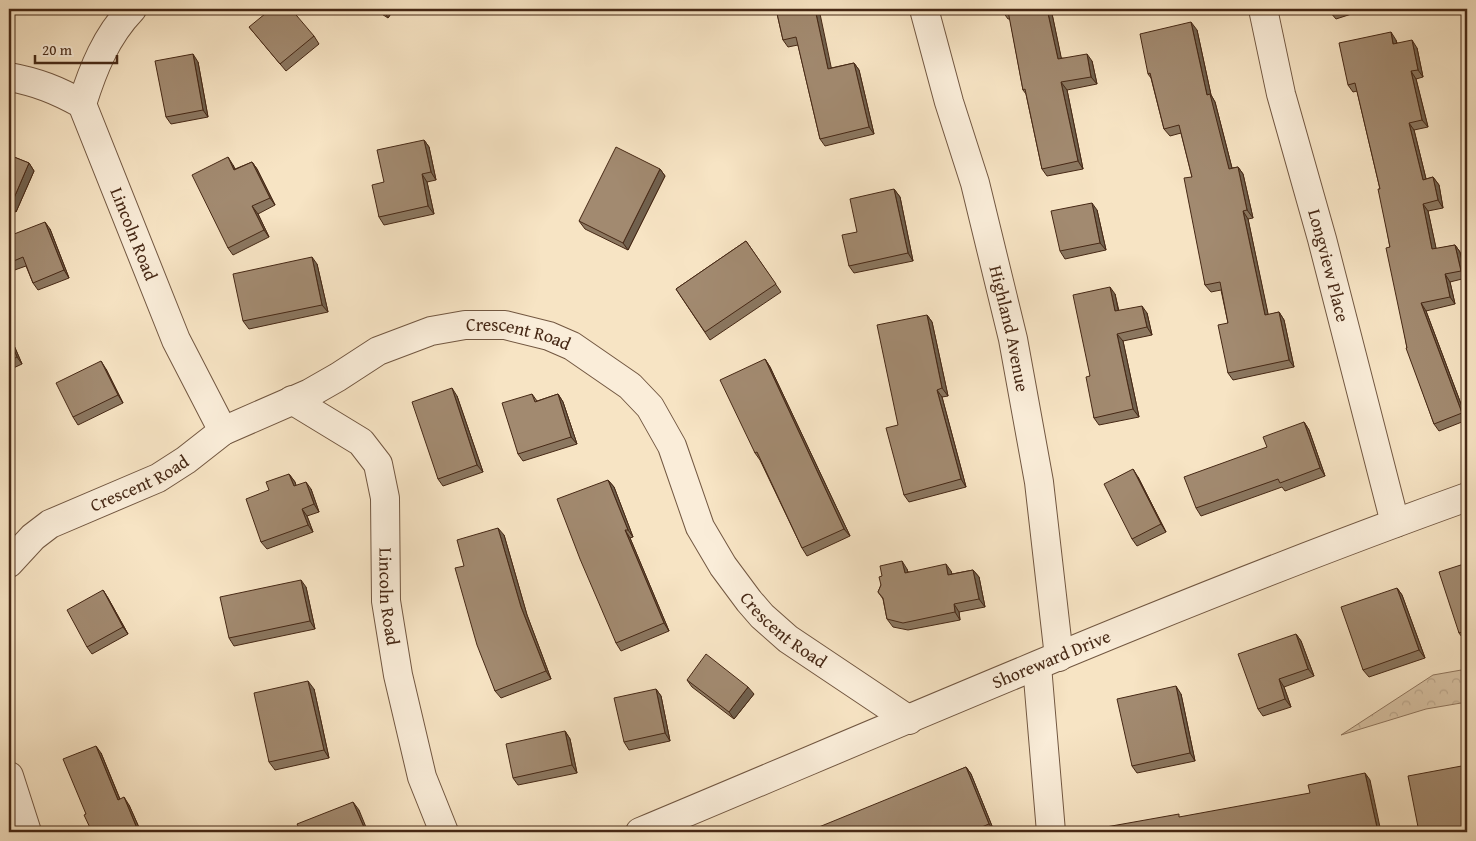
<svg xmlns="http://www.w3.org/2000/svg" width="1476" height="841" font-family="'Gentium Book Plus',serif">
	<defs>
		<pattern id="forest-crowns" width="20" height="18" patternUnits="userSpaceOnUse" patternTransform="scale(1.25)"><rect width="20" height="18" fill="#d9c4a6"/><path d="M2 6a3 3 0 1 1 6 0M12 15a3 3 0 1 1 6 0" fill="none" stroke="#bca88e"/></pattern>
	</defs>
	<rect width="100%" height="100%" fill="#f7e4c4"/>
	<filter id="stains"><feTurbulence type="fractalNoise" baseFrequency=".004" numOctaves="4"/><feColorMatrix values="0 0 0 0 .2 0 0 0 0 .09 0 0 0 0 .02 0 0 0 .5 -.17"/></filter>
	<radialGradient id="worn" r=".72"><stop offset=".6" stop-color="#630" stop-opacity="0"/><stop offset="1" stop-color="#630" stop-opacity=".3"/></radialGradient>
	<polygon fill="url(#forest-crowns)" stroke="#90765e" points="1467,669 1467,702 1426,709 1341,735 1433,675"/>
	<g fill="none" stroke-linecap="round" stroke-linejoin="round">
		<g stroke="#725741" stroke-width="30">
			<g id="street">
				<path id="s1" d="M924 9 949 102 975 183 1013 339 1039 482 1059 657"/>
				<path id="s2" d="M1263 9 1281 94 1322 239 1395 523"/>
				<path id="s3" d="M9 77C37 82 57 90 82 104L176 340 223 431"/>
				<path d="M82 104C93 69 106 36 132 9"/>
				<path id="s4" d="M292 400 361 442 378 464 385 498 386 601 398 675 422 777 444 832"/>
				<path id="s5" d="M9 563 33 537 50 524 158 478 186 460 223 431 310 393 338 377 378 351 431 331 465 325H505L549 336 572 346 630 386 650 407 672 446 700 527 723 566 749 601 762 616 788 639 909 720"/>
				<polyline points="1037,666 1051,832"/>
				<polyline points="9,776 27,832"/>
				<path id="s6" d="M640 832C915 717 1188 597 1467 497"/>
			</g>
		</g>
		<use href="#street" stroke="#faedd9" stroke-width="28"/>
	</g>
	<g fill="#8b7760" stroke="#462815">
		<polygon points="374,9 394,9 388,18"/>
		<polygon points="776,9 831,68 854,63 859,70 874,134 825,146 820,139 798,45 788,47 783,40"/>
		<polygon points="1002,9 1051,9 1061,58 1092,61 1097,84 1067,90 1083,169 1047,176 1042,169 1026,94 1023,90 1010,19 1008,19 1003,12"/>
		<polygon points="1329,9 1367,9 1336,19 1330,12"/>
		<polygon points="249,27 314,36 319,44 286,71 255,34"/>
		<polygon points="1197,30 1211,95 1215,102 1232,168 1238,167 1243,174 1253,218 1248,219 1268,315 1279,312 1284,320 1294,367 1233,380 1228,373 1228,323 1221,290 1211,292 1205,285 1192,177 1181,133 1170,136 1164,129 1151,78 1148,74"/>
		<polygon points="1396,40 1397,43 1417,48 1423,77 1416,79 1428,127 1414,130 1426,179 1433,177 1439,185 1443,208 1428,211 1436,249 1455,245 1460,252 1466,278 1450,282 1455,304 1426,311 1467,420 1439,431 1434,424 1407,348 1380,189 1357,91 1353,92 1348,85"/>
		<polygon points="198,62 208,117 171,124 166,117"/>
		<polygon points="424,140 429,147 436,180 427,182 434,214 384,225 379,217 384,182"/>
		<polygon points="9,155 29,163 34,171 16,212 9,209"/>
		<polygon points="252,162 257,169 275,205 258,214 269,237 233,255 228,248 233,165 235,169"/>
		<polygon points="660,169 665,176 628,250 585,229 579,221"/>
		<polygon points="894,189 900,197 913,261 854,273 849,266 857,232"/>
		<polygon points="1097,210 1106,250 1065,259 1060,251"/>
		<polygon points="50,229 69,278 38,290 33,283 26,266 9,272 9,236"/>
		<polygon points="746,241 781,292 710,340 676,289"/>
		<polygon points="317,264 328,312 249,329 243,321"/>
		<polygon points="1115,294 1119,311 1147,313 1152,335 1123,341 1139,417 1099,425 1094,418 1090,376"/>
		<polygon points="927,315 932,322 948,396 942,397 966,487 909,502 904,495"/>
		<polygon points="9,334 22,364 9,370"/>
		<polygon points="765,359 770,367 850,536 807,556 802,548 760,460 755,453"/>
		<polygon points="106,369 123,403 78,425 73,417"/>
		<polygon points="532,394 537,401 558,394 563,402 577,444 523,461 518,454"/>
		<polygon points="457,396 483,472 443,486 438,479"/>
		<polygon points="1304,422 1309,430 1325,476 1285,491 1282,487 1201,516 1196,508 1267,447"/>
		<polygon points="289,474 295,482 296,486 311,489 319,512 307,516 313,532 267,549 261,542 269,490"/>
		<polygon points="1138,477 1166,532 1137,546 1132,539"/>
		<polygon points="608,480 614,487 633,537 630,538 669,631 621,651 616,643"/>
		<polygon points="504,535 527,615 551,679 501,698 495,691 464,566"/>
		<polygon points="1467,563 1467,639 1464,640 1459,633"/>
		<polygon points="907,569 908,572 951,571 952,574 973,570 979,577 985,607 959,612 960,620 908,630 893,627 887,619 883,599 878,592 881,585 882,576"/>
		<polygon points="306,587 315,629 234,646 229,638"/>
		<polygon points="1397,588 1402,595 1425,658 1369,677 1363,670"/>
		<polygon points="103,590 108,598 128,634 92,654 87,647"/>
		<polygon points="1296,634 1301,641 1314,676 1284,687 1291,707 1263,716 1258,709"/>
		<polygon points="687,680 754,694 734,719 692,687"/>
		<polygon points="314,689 329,758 275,770 269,762"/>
		<polygon points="656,689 661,696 670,741 629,750 624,742"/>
		<polygon points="1181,694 1195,761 1137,773 1132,766"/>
		<polygon points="565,731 570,739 577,773 518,785 513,778"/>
		<polygon points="101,753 120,799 129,805 141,832 92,832 86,814"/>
		<polygon points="966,767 971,774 994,831 992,832 815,832"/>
	</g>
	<g fill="#71614e" stroke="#462815">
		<polygon points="384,9 394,9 388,18 383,10"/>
		<polygon points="815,9 819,9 833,76 828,69"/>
		<polygon points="1047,9 1051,9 1063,66 1058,59"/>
		<polygon points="1191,22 1197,30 1211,95 1215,102 1234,176 1229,169 1207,95"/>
		<polygon points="1391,32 1396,40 1398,51 1393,44"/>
		<polygon points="1412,40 1417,48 1423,77 1418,70"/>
		<polygon points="193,54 198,62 208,117 203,110"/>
		<polygon points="1087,54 1092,61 1097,84 1091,77"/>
		<polygon points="854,63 859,70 874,134 869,127"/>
		<polygon points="1411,71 1416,79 1428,127 1422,120"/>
		<polygon points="1061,82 1067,90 1083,169 1078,161"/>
		<polygon points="1409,123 1414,130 1428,187 1423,180"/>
		<polygon points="424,140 429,147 436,180 431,172"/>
		<polygon points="228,157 233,165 239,178 234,170"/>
		<polygon points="252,162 257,169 275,205 270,198"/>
		<polygon points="29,163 34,171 16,212 11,205"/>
		<polygon points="1238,167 1243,174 1253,218 1247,210"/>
		<polygon points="660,169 665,176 628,250 623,243"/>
		<polygon points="422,174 427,182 434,214 428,206"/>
		<polygon points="1433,177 1439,185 1443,208 1438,200"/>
		<polygon points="894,189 900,197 913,261 908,253"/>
		<polygon points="1092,203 1097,210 1106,250 1100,243"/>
		<polygon points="1423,204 1428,211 1438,257 1432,249"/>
		<polygon points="252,206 258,214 269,237 264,230"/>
		<polygon points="1243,211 1248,219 1270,323 1265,315"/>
		<polygon points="45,222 50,229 69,278 64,270"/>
		<polygon points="1455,245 1460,252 1466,278 1461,271"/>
		<polygon points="312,257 317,264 328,312 322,305"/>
		<polygon points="1445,274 1450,282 1455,304 1450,297"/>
		<polygon points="1110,287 1115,294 1120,319 1115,311"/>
		<polygon points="1421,303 1426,311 1467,420 1462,413"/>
		<polygon points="1142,306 1147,313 1152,335 1147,327"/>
		<polygon points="1279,312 1284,320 1294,367 1289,360"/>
		<polygon points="927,315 932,322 948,396 942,388"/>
		<polygon points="9,334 22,364 17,357 9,338"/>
		<polygon points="1117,334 1123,341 1139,417 1133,409"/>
		<polygon points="765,359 770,367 850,536 844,529"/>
		<polygon points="101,361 106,369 123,403 118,395"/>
		<polygon points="452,388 457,396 483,472 477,465"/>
		<polygon points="937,390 942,397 966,487 961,479"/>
		<polygon points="558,394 563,402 577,444 571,437"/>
		<polygon points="1304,422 1309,430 1325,476 1320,468"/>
		<polygon points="1133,469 1138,477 1166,532 1161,524"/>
		<polygon points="289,474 295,482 299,494 294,486"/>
		<polygon points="608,480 614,487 633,537 628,530"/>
		<polygon points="306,482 311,489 319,512 314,504"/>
		<polygon points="302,509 307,516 313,532 308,525"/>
		<polygon points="498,528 504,535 527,615 551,679 546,671 521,607"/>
		<polygon points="625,530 630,538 669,631 664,623"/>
		<polygon points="902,561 907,569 910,580 905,573"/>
		<polygon points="946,564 951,571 954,582 948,575"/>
		<polygon points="973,570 979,577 985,607 979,599"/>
		<polygon points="301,580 306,587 315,629 310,621"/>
		<polygon points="1397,588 1402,595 1425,658 1419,650"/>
		<polygon points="103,590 108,598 128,634 123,627"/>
		<polygon points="954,604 959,612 960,620 955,612"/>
		<polygon points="1296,634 1301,641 1314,676 1308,669"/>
		<polygon points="1279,679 1284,687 1291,707 1285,699"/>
		<polygon points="308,681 314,689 329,758 324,750"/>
		<polygon points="1176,686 1181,694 1195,761 1190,753"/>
		<polygon points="748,687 754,694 734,719 729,712"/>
		<polygon points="656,689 661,696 670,741 665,733"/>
		<polygon points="565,731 570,739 577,773 572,765"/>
		<polygon points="96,746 101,753 123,807 118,800"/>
		<polygon points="966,767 971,774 994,831 989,824"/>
		<polygon points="1365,773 1370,780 1381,832 1378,832"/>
		<polygon points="124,797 129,805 141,832 136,826"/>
		<polygon points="353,802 359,810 368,832 366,832"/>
	</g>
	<g fill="#a28a70" stroke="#462815">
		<polygon points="271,9 291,9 314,36 280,64 249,27"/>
		<polygon points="776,9 815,9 828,69 854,63 869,127 820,139 796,37 783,40"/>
		<polygon points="1002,9 1047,9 1058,59 1087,54 1091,77 1061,82 1078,161 1042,169 1025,89 1023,90 1008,11 1003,12"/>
		<polygon points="1329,9 1339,9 1330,12"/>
		<polygon points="1191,22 1207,95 1210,94 1229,169 1238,167 1247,210 1243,211 1265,315 1279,312 1289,360 1228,373 1218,325 1228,323 1220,282 1205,285 1184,178 1192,177 1179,125 1164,129 1150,73 1148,74 1140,34"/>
		<polygon points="1391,32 1393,44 1412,40 1418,70 1411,71 1422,120 1409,123 1423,180 1433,177 1438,200 1423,204 1432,249 1455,245 1461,271 1445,274 1450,297 1421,303 1462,413 1434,424 1406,348 1407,348 1386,248 1390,247 1378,189 1380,189 1355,83 1348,85 1339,43"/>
		<polygon points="193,54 203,110 166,117 155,61"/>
		<polygon points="424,140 431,172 422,174 428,206 379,217 372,185 384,182 377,150"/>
		<polygon points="616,147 660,169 623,243 579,221"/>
		<polygon points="9,155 29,163 11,205 9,204"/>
		<polygon points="228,157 234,170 252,162 270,198 252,206 264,230 228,248 192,175"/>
		<polygon points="894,189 908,253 849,266 842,235 857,232 850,199"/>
		<polygon points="1092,203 1100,243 1060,251 1051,211"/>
		<polygon points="45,222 64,270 33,283 23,257 9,263 9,236"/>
		<polygon points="746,241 776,284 705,332 676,289"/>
		<polygon points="312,257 322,305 243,321 233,274"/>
		<polygon points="1110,287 1115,311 1142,306 1147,327 1117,334 1133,409 1094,418 1086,377 1090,376 1073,295"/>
		<polygon points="927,315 942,388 937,390 961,479 904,495 886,428 898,425 877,325"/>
		<polygon points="9,338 17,357 9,361"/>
		<polygon points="765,359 844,529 802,548 757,452 755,453 720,380"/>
		<polygon points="101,361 118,395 73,417 56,383"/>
		<polygon points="452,388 477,465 438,479 412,402"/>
		<polygon points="532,394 535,402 558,394 571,437 518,454 502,403"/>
		<polygon points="1304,422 1320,468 1280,483 1278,479 1196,508 1184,477 1267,447 1263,437"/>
		<polygon points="1133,469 1161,524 1132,539 1104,484"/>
		<polygon points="289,474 294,486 306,482 314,504 302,509 308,525 261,542 246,499 269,490 266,482"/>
		<polygon points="608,480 628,530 625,530 664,623 616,643 580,559 557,499"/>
		<polygon points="498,528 521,607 546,671 495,691 477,645 455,568 464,566 457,540"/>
		<polygon points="902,561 905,573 946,564 948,575 973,570 979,599 954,604 955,612 903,623 887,619 883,598 878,592 881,585 879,577 882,576 880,566"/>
		<polygon points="1467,563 1467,630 1459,633 1439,572"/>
		<polygon points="301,580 310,621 229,638 220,597"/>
		<polygon points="1397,588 1419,650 1363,670 1341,607"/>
		<polygon points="103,590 123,627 87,647 67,610"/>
		<polygon points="1296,634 1308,669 1279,679 1285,699 1258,709 1238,654"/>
		<polygon points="706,654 748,687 729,712 687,680"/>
		<polygon points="308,681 324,750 269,762 254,693"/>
		<polygon points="1176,686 1190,753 1132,766 1117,699"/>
		<polygon points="656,689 665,733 624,742 614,698"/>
		<polygon points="565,731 572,765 513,778 506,744"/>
		<polygon points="96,746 118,800 124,797 136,826 123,832 92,832 84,815 86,814 63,759"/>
		<polygon points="1467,765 1467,832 1419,832 1408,776"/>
		<polygon points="966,767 989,824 972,831 972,832 815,832 814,829"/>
		<polygon points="1365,773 1378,832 1107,832 1106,827 1179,814 1179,817 1310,793 1308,785"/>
		<polygon points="353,802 366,832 301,832 297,824"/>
	</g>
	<g text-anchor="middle" stroke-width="4" stroke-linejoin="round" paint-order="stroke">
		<g font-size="18" fill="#462815" stroke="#faedd9">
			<text dy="6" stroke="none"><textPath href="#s3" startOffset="218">Lincoln Road</textPath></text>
			<text dy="6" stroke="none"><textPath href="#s2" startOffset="265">Longview Place</textPath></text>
			<text dy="6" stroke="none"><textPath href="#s1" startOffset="331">Highland Avenue</textPath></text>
			<text dy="6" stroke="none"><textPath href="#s5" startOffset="575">Crescent Road</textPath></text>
			<text dy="6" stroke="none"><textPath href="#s5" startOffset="155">Crescent Road</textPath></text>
			<text dy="6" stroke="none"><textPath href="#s4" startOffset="242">Lincoln Road</textPath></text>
			<text dy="6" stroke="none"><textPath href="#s5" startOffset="995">Crescent Road</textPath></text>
			<text dy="6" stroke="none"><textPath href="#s6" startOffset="446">Shoreward Drive</textPath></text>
		</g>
	</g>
	<rect width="1476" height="841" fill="none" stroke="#f7e4c4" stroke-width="30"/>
	<rect x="10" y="10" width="1456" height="821" fill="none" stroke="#462815" stroke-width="2.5"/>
	<rect x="15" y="15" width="1446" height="811" fill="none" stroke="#462815"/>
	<path d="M35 55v8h82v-8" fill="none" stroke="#462815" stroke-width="2.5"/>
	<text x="42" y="55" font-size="15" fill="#462815" stroke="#faedd9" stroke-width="4" paint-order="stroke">20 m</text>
	<rect width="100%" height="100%" filter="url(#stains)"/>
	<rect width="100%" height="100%" fill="url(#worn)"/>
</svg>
